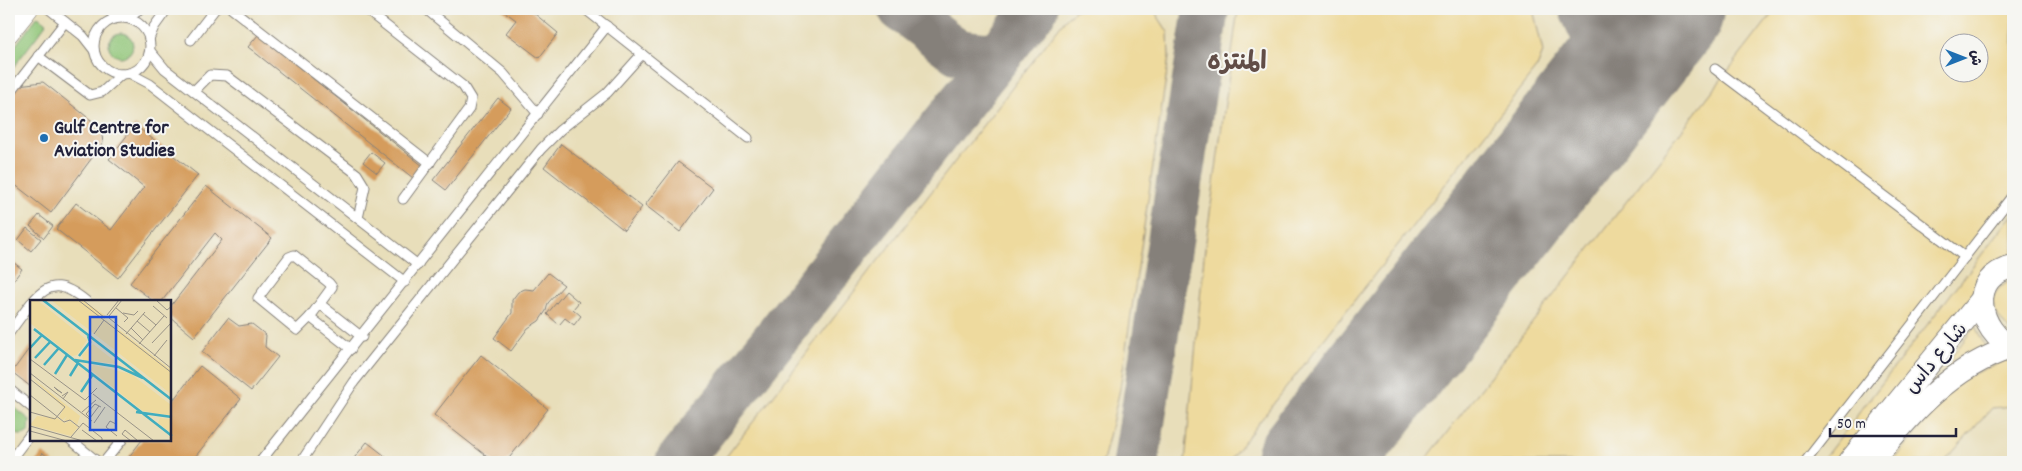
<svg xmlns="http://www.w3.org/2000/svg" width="2022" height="471" font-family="Dekko,'Playpen Sans Arabic',sans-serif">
	<rect width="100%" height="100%" fill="#f6f6f2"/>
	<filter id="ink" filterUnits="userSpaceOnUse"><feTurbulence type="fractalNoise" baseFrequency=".02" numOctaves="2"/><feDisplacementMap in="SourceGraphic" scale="10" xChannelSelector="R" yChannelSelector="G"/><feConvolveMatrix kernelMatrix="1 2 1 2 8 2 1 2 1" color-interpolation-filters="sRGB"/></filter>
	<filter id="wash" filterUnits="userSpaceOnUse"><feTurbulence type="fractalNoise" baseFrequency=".0096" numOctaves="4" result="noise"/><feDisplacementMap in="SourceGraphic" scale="20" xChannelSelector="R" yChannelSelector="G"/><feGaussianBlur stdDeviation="1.12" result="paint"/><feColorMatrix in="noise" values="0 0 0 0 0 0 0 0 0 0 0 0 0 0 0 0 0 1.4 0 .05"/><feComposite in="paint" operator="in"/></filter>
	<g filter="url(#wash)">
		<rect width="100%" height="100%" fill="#e8deba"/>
		<g fill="#90c577" stroke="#597459">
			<polygon points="38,16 47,23 9,73 9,54"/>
			<circle cx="121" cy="45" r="12"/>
			<path d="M9 403 30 420 29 431C22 438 16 435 9 429Z"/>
		</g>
		<g fill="#eeda9e" stroke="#887e6c" fill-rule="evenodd">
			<polygon points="1077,9 1153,9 1168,32 1169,57 1120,389 1103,462 722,462 1067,17"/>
			<polygon points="1238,9 1533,9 1543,52 1537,67 1228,462 1185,462 1204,256"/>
			<path d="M1776 9H2013V194L1804 462H1424ZM1950 42H1980V72H1950Z"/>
			<polygon points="2013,214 2013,253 1991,269 1852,462 1821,462"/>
			<path d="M2013 280V333C1994 315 1980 294 2013 280Z"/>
			<polygon points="1975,326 1986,348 1948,361"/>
			<polygon points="2005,360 2013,362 2013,406 1992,408 1944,462 1893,462 1957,381"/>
		</g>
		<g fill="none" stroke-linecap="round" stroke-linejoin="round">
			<g stroke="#85807a" stroke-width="46">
				<polyline points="901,9 958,52 985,55 1001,53"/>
				<polyline points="1617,9 1626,11 1636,9"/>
				<polyline points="1576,125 1598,79 1596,39 1582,9"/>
				<polyline points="678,462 1035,9"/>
				<polyline points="1136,462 1206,9"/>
			</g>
			<polyline stroke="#85807a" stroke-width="114" points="1313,462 1667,9"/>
		</g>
		<g id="blocks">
			<g fill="#d59c5c">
				<polygon points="501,9 529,9 558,33 539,58 506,33 516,20"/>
				<polygon points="258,35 423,166 413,178 248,47"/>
				<polygon points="43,82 101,128 103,143 51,213 9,180 9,98 18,85"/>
				<polygon points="498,98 511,108 446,190 433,180"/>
				<polygon points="135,125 198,175 118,278 56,229 76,203 111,230 144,187 109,159"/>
				<polygon points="561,144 642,207 624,230 544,167"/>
				<polygon points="371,152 385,163 377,173 363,162"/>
				<polygon points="678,162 713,188 680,232 645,205"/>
				<polygon points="206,186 272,238 194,337 170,317 170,307 222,240 215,233 162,301 153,301 130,283"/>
				<polygon points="39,215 53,226 44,238 30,226"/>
				<polygon points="27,228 41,239 31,251 18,240"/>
				<polygon points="9,259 22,269 13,281 9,278"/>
				<polygon points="548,273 564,285 548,303 546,311 539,321 528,328 511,351 494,338 512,313 512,300 518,292 525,289 534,290"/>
				<polygon points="566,291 579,302 573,309 581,316 574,325 565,318 559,325 547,314"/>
				<polygon points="228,318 239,326 252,324 266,335 265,347 278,357 251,391 202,352"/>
				<polygon points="31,346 31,387 12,372"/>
				<polygon points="481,355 548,409 506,462 494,462 434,415"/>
				<polygon points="200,366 241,399 191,462 134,462 128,458 142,440 170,440 170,404"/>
				<polygon points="367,442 393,462 351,462"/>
				<polygon points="43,453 54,462 36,462"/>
			</g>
		</g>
	</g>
	<g filter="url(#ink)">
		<use href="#blocks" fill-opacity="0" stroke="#85807a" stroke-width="1"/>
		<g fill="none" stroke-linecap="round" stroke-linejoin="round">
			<g stroke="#85807a" stroke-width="11">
				<g id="service">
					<polyline points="49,9 83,36 94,50"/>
					<polyline points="106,9 120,17"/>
					<polyline points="232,9 430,163"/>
					<polyline points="365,9 463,86 471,99 469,109 403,199"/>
					<polyline points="426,9 503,73 538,114"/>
					<polyline points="585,9 748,138"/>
					<circle cx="122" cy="46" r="28"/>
					<polyline points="126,18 140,9"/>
					<polyline points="149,39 154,27 167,9"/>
					<polyline points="191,40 215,9"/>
					<polyline points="150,51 165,69 418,265"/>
					<polyline points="38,56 90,95 102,92 122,74"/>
					<polyline points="1715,69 1965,257"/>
					<polyline points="129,73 150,84 405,282"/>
					<polyline points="194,91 210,75 227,76 357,174 365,187 358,218"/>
					<polyline points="9,94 65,22"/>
					<polygon points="294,255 329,283 332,287 310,317 297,330 258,298 289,257"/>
					<path d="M33 301C51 279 66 285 86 301"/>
					<polyline points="320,304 362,337"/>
					<polyline points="310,317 351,349"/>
					<polyline points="9,333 31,303"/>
					<polyline points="9,389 31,407"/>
					<polyline points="71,440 98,462"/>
					<polyline points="9,462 31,433"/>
					<polyline points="104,462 122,440"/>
					<polyline points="260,462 607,26"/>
					<polyline points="301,462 354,382 541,149 560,130 607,93 642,54"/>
					<polyline points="1805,462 2013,195"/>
				</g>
			</g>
			<g stroke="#85807a" stroke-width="19">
				<polyline id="minor" points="9,34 29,9"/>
			</g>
			<g stroke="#85807a" stroke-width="24">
				<g id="tertiary">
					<path d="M2013 267C1966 277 1978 331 2013 348"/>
					<polyline points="1849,462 1982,299"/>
					<path d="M1872 462C1909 415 1952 366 2011 348"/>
				</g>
			</g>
			<use href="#service" stroke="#fff" stroke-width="9"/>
			<use href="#minor" stroke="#fff" stroke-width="18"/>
			<use href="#tertiary" stroke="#fff" stroke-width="22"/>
		</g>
	</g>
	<circle fill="#1f6fb2" stroke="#f6f6f2" stroke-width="2" cx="44" cy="138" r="5"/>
	<g text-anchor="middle" stroke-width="4" stroke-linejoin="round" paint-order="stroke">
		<g font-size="20" font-weight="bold" fill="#22223b" stroke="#f6f6f2" text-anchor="start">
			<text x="54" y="133">Gulf Centre for<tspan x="54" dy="23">Aviation Studies</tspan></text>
		</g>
		<g font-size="20" fill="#22223b" stroke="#f6f6f2">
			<text transform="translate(1935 357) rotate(-50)" y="7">شارع داس</text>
		</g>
		<g font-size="25" font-weight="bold" fill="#614d47" stroke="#f6f6f2">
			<text x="1237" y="69">المنتزه</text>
		</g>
	</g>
	<g transform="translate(30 300)">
		<rect width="141" height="141" fill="#e8deba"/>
		<path d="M0 0H7L57 40 47 55 42 56 0 23ZM21 0H52L75 15V19L141 70V94ZM63 44 87 63V64L53 60 52 55ZM63 65 101 74 141 105V116L113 111 61 70ZM0 76 50 116 47 125 42 120 34 121 37 116 33 120 29 117 34 108ZM7 116 27 118 35 123 40 121 48 127 41 136 0 125ZM130 118 141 119V133L128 123Z" fill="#eeda9e"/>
		<path fill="none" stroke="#40adbe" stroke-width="2.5" d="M13 0 142 100M4 29 142 136M0 48 12 35M49 56 60 42 58 36M5 58 20 42M45 60 89 67 113 78M14 65 28 49M25 74 37 55M40 76 48 63M51 92 63 74M106 112 142 117"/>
		<path fill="none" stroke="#999387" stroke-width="1" d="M48 0 142 73M53 0 75 18M126 0 137 10 142 6M123 6 137 18M86 8 98 18 94 22M93 13 104 15 108 11M113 14 126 25M77 15 89 0M79 16 92 0M79 18 142 69M107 21 120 32M101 28 113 40M64 34 74 20M96 34 115 12M122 43 142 22M109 44 134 16M124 56 137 40M0 59 55 100 67 88M0 73 62 121M0 79 35 107 25 119 0 112M24 87 32 93 27 90ZM63 94 124 141M0 95 34 122 40 120 49 127M32 96 38 92 33 99M52 112 66 100M59 117 56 114 65 104 71 107M60 118 69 106M64 123 75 107M86 124 80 121 76 127 87 136M0 126 53 141M52 130 67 141M0 131 37 141M41 137 53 123 72 138V141M101 141 92 134 95 130 108 141"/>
		<path fill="#1d4ed8" fill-opacity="0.15" stroke="#1d4ed8" stroke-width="2.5" d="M60 17H86V130H60Z"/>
		<rect width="141" height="141" fill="none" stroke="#22223b" stroke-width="2.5"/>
	</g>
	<rect width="2022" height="471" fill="none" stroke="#f6f6f2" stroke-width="30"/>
	<g transform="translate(1964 58) rotate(90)"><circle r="24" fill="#f6f6f2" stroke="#a1a1a9"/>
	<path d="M0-4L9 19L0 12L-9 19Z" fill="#1f6fb2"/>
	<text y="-8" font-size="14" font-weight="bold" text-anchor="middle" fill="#22223b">ش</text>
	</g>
	<path d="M1830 428v8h126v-8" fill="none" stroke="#22223b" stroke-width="2.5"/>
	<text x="1837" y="428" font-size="15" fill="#22223b" stroke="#f6f6f2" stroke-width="4" paint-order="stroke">50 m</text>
</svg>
